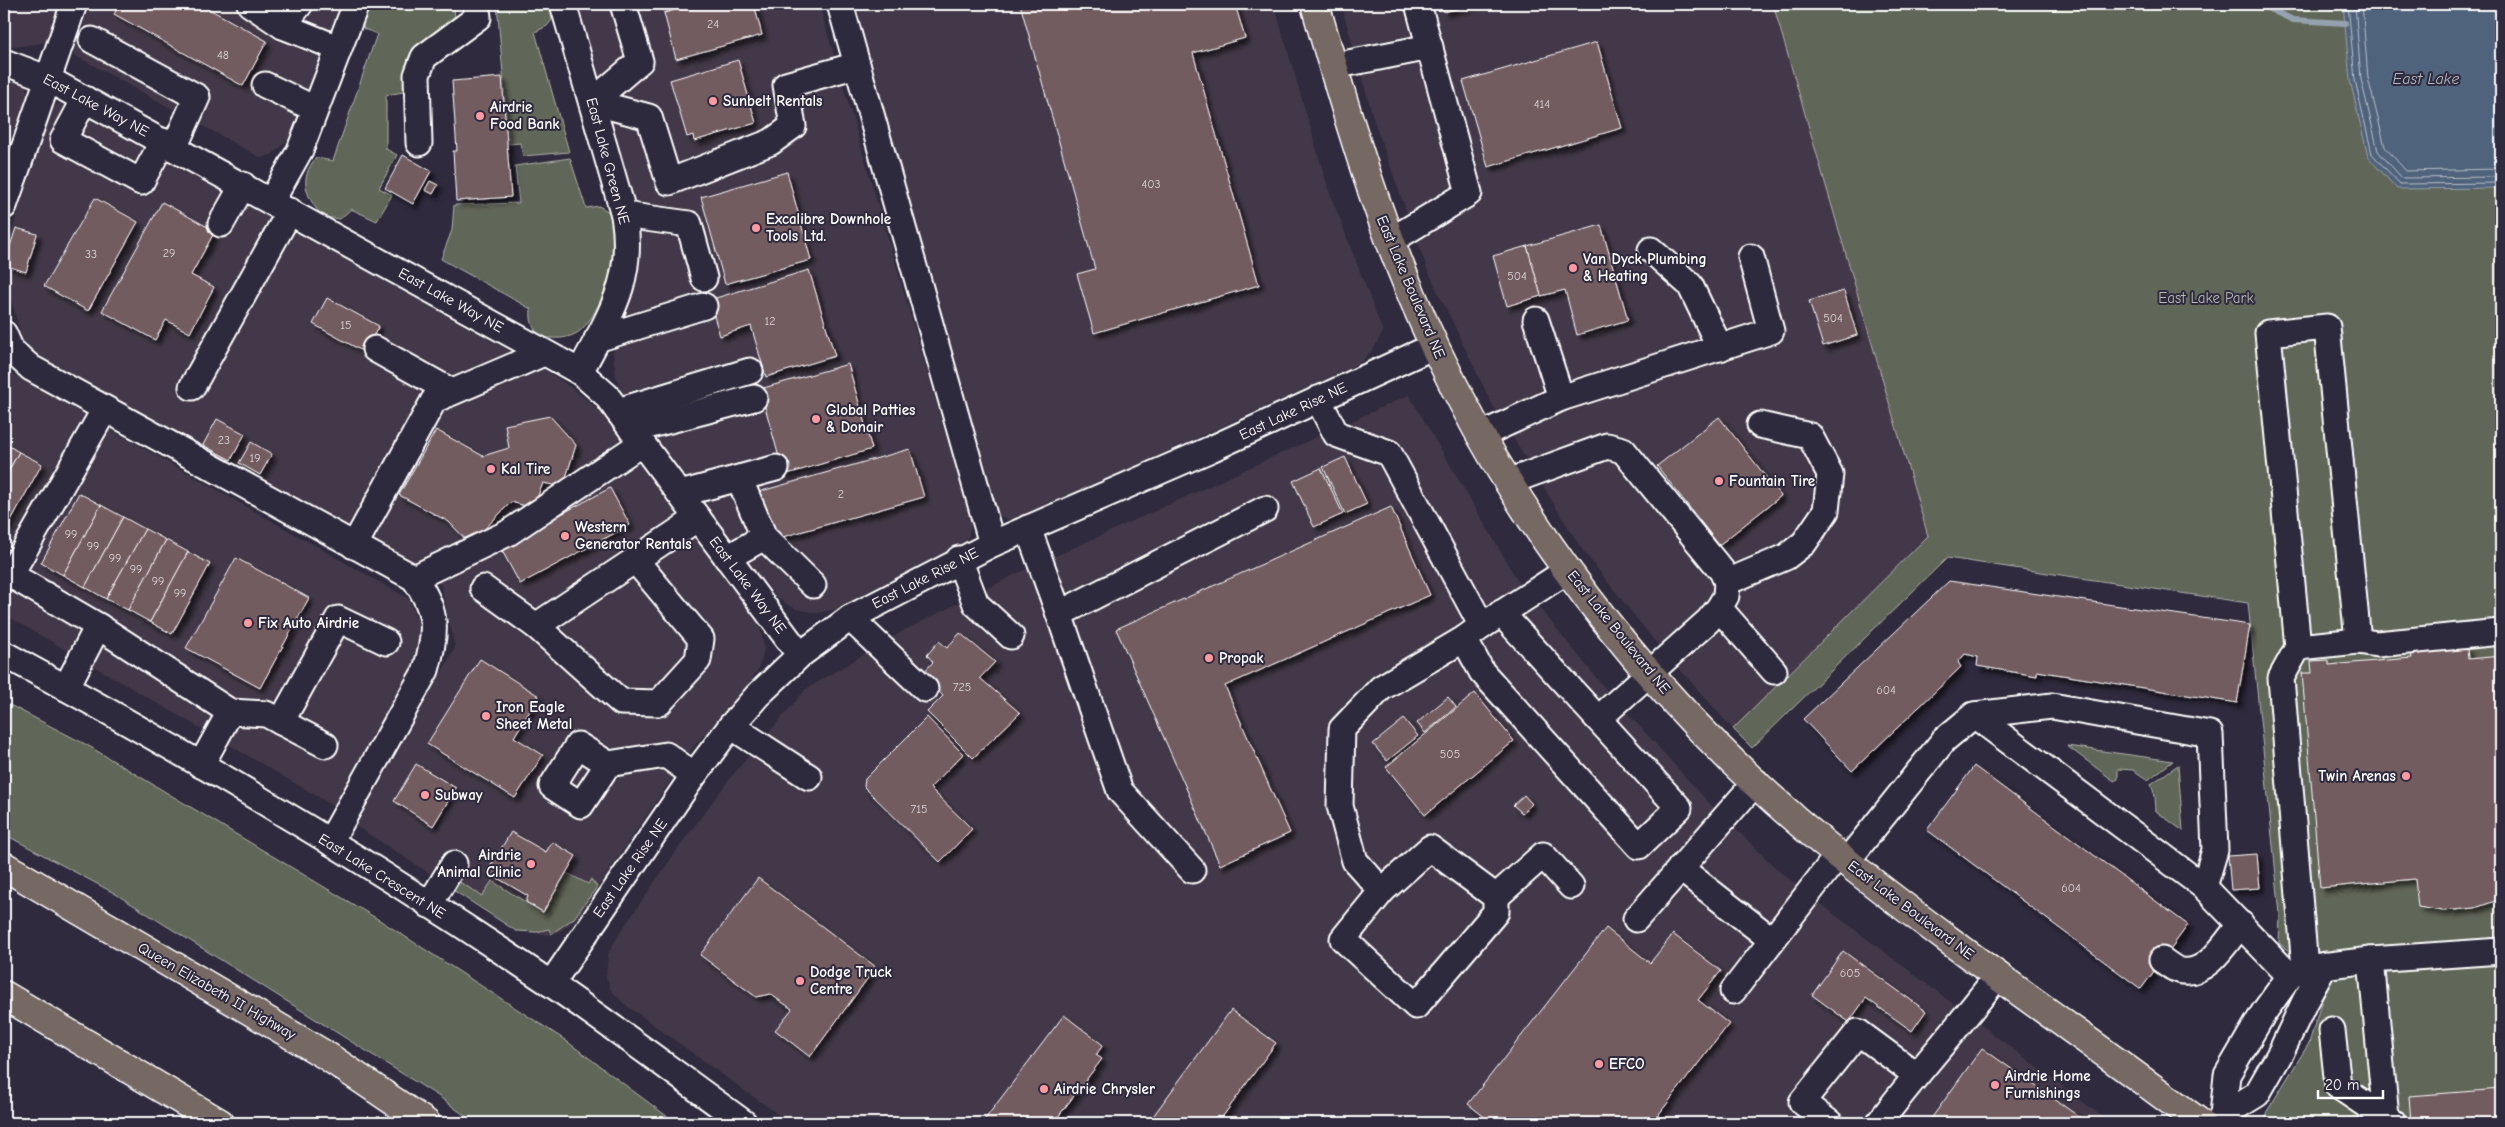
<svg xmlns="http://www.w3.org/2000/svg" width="2505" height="1127" font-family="'Comic Neue',sans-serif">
	<defs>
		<filter id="shadow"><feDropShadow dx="4.5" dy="4.5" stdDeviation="2.5" flood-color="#0009"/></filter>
	</defs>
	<rect width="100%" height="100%" fill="#2f2a3d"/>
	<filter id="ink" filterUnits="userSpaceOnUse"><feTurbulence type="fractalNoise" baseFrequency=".02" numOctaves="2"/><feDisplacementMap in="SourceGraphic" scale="10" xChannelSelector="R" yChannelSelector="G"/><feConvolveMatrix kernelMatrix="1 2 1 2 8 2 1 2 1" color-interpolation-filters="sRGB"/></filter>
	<g filter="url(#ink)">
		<g fill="#433948">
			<polygon points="4,4 61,4 47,42 8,48 4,47"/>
			<polygon points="90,4 340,4 297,124 288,140 273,154 261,158 73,54"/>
			<polygon points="575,4 819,4 972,524 967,541 834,610 816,613 796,609 779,599 748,563 624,396 616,377 613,352 637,279 640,246 639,231"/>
			<polygon points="849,4 1274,4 1328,188 1383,332 1374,348 1361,362 1346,370 1013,522 998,515"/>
			<polygon points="1341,4 1773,4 1928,536 1733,729 1653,639 1581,548 1491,402 1428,271 1375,124"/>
			<polygon points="4,76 26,84 27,95 4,158"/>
			<polygon points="62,101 558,378 586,399 606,417 755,617 761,630 764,650 759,668 749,684 694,746 577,918 562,930 550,935 518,931 356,826 455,648 441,585 230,463 45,363 23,342 4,274 4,256 52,108"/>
			<polygon points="4,369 409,599 418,622 421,643 417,658 334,806 4,614"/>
			<polygon points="1409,395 1518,581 1603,686 1708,802 1779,871 1834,914 2111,1123 790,1123 623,1003 611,990 606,976 608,954 619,934 686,837 735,772 806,689 903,631 1014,575"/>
		</g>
		<g fill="#616658" stroke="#b0b2ac">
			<path d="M369 4H454L455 22C445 31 435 34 424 40 405 49 404 74 403 92L386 95V149L397 155 379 188 392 195 377 221 351 209 340 219 323 217C306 197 298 179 316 158L333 161 377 34 364 29 362 22Z"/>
			<polygon points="497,4 549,4 552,20 547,26 535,32 569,152 523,156 520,143 509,144"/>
			<polygon points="1773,4 2501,4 2501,1123 2266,1123 2266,1113 2309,1043 2322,1000 2330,985 2279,943 2280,914 2248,603 1947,558 1752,748 1733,729 1928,536"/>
			<path d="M570 158 586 208 599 206 609 212C621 248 614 276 597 308 592 317 584 330 575 334 563 340 553 338 541 337 532 328 530 321 531 309L441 259 452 230 454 205 519 203 515 166Z"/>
			<polygon points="4,702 87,745 381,921 565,1040 676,1123 475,1123 438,1096 114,893 4,834"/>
			<polygon points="2067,746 2173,761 2148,780 2133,770 2118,769 2118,779 2114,781"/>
			<polygon points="2178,765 2183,831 2156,811 2155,796 2151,784"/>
			<polygon points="567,873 588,884 591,879 597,887 574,918 551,934 549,929 536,932 516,931 453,890 455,882 458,881 482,896 492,881 543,913"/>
		</g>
		<polygon fill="#50637b" stroke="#96a1b0" points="2343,4 2501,4 2501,188 2397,189 2368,157 2350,80"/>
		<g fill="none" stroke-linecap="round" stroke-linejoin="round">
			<g stroke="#b9c1ca" stroke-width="1">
				<polyline points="2348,4 2355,80 2372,154 2400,184 2501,183"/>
				<polyline points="2355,4 2361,79 2378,151 2402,178 2501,177"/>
				<polyline points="2362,4 2368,78 2385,147 2406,171 2501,169"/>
			</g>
			<polyline stroke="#96a1b0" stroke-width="6" points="2259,4 2293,20 2345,23"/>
		</g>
		<g fill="#725c60" stroke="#fff" filter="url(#shadow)">
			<polygon points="120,4 200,4 267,41 243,86 114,14"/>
			<polygon points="661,4 697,4 664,13"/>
			<polygon points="697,4 754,4 762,35 676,59 664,13"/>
			<polygon points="1020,4 1235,4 1245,38 1193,53 1259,285 1094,333 1077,274 1095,269"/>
			<polygon points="1442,4 1474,4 1444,12"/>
			<polygon points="1597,42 1622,128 1488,167 1463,81"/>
			<polygon points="738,60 756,123 694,141 693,135 687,137 670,80"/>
			<polygon points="502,77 511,197 456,201 453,151 457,151 452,81"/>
			<polygon points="403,155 431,171 413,204 385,188"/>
			<polygon points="787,172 811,260 725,284 701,197"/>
			<polygon points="430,181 438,185 433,194 425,190"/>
			<polygon points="95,198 138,222 88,311 44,286"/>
			<polygon points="162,202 215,231 191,275 214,287 190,333 166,320 155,340 102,311"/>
			<polygon points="1601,225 1628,320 1577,335 1565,290 1541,296 1527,246"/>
			<polygon points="16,228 37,234 26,272 4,265"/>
			<polygon points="1527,246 1541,296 1507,306 1493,256"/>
			<polygon points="809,270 835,356 766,377 751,326 720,336 709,300"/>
			<polygon points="1844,291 1857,335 1823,346 1809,301"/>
			<polygon points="327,298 379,326 364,352 313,324"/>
			<polygon points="848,364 872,449 784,475 760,389"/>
			<polygon points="550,416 576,445 563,487 543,483 533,508 511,502 470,544 449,522 399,495 436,430 483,456 509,448 505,425"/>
			<polygon points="1719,417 1781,496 1719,545 1657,466"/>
			<polygon points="217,419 245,434 231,460 203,445"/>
			<polygon points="251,442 272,454 260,475 239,463"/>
			<polygon points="4,443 19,452 4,479"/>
			<polygon points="910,449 924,497 772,540 758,492"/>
			<polygon points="19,452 42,464 4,533 4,479"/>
			<polygon points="1345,457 1367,504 1345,514 1323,467"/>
			<polygon points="1321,468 1343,514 1314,527 1293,481"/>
			<polygon points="610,488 630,525 520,584 500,547"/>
			<polygon points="79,493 101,505 63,575 41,563"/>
			<polygon points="101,505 123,517 85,587 63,575"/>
			<polygon points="1391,507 1430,595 1225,686 1290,833 1220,865 1116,629"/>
			<polygon points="123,517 145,529 106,599 85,587"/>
			<polygon points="145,529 166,540 128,610 106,599"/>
			<polygon points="166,540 188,552 150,622 128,610"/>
			<polygon points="188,552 210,564 172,634 150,622"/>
			<polygon points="236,558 309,598 260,688 186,648"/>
			<polygon points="1949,581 2250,625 2237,703 2037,671 2037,676 1977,666 1978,657 1965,654 1958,662 1961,667 1852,771 1803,719"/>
			<polygon points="960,633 995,662 980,678 1020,713 973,758 927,712 943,696 922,674 933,662 927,655 939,641 947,648"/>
			<polygon points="2467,648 2468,659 2501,656 2501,899 2475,908 2443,911 2418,907 2415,879 2320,888 2302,673 2312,673 2311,661 2329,660 2329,665 2412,658 2411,653"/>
			<polygon points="480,659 539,696 514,737 543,755 515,798 427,744"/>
			<polygon points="1475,693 1514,741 1425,815 1386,767"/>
			<polygon points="1448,697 1456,707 1425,733 1417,723"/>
			<polygon points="927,717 963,754 930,788 972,829 940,862 864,787 865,779"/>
			<polygon points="1404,719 1418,736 1387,761 1373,744"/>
			<polygon points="416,764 456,788 433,826 394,801"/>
			<polygon points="1974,766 2188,925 2141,989 1927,830"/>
			<polygon points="1524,795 1532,804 1522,813 1513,805"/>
			<polygon points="511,832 546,852 552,842 576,856 543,912 526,902 528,896 487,872"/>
			<polygon points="2257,854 2260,888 2231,890 2228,856"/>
			<polygon points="758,878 876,967 810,1057 775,1030 792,1009 770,994 756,997 700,955"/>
			<polygon points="1606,928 1650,963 1673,934 1721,971 1698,1000 1729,1024 1652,1123 1492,1123 1468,1104"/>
			<polygon points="1843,951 1926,1011 1912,1031 1866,998 1849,1022 1812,995"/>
			<polygon points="1231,1010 1276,1043 1218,1123 1148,1123"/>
			<polygon points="1064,1015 1103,1045 1096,1055 1102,1059 1057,1118 1064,1123 982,1123"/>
			<polygon points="1982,1048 2088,1123 1928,1123"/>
			<polygon points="2501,1089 2501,1123 2411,1123 2409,1096"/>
		</g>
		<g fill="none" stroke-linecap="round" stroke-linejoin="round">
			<g stroke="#fff" stroke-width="29">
				<g id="minor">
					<polyline points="250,4 283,26"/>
					<polyline points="300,4 283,26 338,48"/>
					<path d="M563 4 624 215C635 281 609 316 580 372"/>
					<polyline points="623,4 640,61 592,102 649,117 669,182 771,142 793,126 786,85 857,65"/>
					<polyline points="840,4 992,544"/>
					<polyline points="92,40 197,97 174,148"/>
					<polyline points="4,62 46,78 580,372 606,395 800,655"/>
					<polyline points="1333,66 1430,47"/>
					<polyline points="265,85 315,109"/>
					<polyline points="85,99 63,140 141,182 163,141"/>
					<polyline points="419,143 417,75 424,57 478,17 476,4"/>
					<polyline points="272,200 300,150 356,4"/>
					<polyline points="4,206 74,4"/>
					<polyline points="624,215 689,224 704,278"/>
					<polyline points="221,224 243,185"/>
					<polyline points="1390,241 1469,193 1418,4"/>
					<polyline points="1651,250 1690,285 1720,348"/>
					<path d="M4 334 11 350 31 368 414 578C438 611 437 632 426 670L330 842"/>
					<polyline points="597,339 704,306"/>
					<polyline points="375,349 452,392"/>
					<polyline points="192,387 290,211"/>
					<polyline points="1561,398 1771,331 1751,257"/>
					<polyline points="1318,399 1336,434 1389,453 1482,626 1568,570"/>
					<polyline points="618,411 750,371"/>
					<polyline points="632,430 754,398"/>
					<polyline points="1481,435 1561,398 1536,320"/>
					<polyline points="739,478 764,537 813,585"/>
					<polyline points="680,494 776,468"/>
					<polyline points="1028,528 1059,614 1265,509"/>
					<polyline points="354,546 434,400 544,353"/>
					<polyline points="727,558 764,537"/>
					<polyline points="959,559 976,604 1011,636"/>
					<polyline points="636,561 701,639 698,660 659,703 621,702 536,626 698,518"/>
					<polyline points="4,571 98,626 230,712 201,765"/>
					<polyline points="10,575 105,409"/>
					<polyline points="414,578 508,533 642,443"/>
					<polyline points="1727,582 1786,557 1804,543 1826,511 1830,474 1810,436 1760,425"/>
					<polyline points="483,588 536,626"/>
					<polyline points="1719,608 1774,671"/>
					<polyline points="1501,613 1598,719 1708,621 1719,608 1726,596 1727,582 1722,571 1623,450 1607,446 1508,482"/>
					<polyline points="1059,614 1120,791 1192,870"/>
					<polyline points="850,618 925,689"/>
					<polyline points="1482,626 1464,639 1482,672 1639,846 1679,808 1598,719"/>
					<polyline points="1464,639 1381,688 1342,729 1340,806 1355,861 1382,891 1430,848 1496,897 1543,855 1571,886"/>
					<polyline points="2358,641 2377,644 2501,632"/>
					<polyline points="2298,647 2358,641 2327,327 2268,333 2298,647 2281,678 2305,968"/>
					<path d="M4 654C191 755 375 865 551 984 617 1029 680 1077 744 1123"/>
					<polyline points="66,688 98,626"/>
					<polyline points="230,712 266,714 325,745"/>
					<polyline points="1974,715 2204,887 2290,976"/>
					<polyline points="281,722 338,619 386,642"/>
					<polyline points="731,726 809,777"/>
					<polyline points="608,764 581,805 552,786 578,745 608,764 666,755 694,775"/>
					<polyline points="1847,861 1944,740 1974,715 2052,706 2210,734 2215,850 2204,887"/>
					<polyline points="1680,868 1772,940"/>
					<polyline points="1382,891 1343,939 1416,1006 1496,912 1496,897"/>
					<polyline points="429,905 454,864"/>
					<polyline points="1636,919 1756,782"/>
					<path d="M2162 960C2168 964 2176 971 2183 971 2208 975 2227 940 2241 924"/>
					<polyline points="2371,960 2386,1118"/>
					<polyline points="551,984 694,775 731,726 757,696 800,655 850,618 992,544 1211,449 1434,346"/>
					<polyline points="1733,991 1838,855"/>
					<polyline points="2332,1030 2338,1086 2393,1123"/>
					<polyline points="2223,1115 2227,1075 2264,1012 2290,976 2305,968 2371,960 2501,951"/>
					<polyline points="1830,1123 1802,1102 1858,1032 1915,1074"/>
					<path d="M1879 1123C1917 1072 1960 1026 1998 975"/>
					<polyline points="2218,1123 2223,1115 2257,1094 2281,1052 2305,1001 2325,965"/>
				</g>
			</g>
			<g stroke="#fff" stroke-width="31">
				<path id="major" d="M1315 4C1348 120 1382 235 1434 345 1526 542 1669 719 1838 855 1955 949 2080 1033 2200 1123"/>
			</g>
			<g stroke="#fff" stroke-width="31">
				<g id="highway">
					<polyline points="4,866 327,1056 426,1123"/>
					<polyline points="4,995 220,1123"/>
				</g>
			</g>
			<use href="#minor" stroke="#2f2a3d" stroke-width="25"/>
			<use href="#major" stroke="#766964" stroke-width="28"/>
			<use href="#highway" stroke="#766964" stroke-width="28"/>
		</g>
	</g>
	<g fill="#ff9aa2" stroke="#2f2a3d" stroke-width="2">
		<circle cx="713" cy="101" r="5"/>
		<circle cx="480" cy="116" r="5"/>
		<circle cx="756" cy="228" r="5"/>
		<circle cx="1573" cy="268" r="5"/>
		<circle cx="816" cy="419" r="5"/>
		<circle cx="491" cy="469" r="5"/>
		<circle cx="1719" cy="481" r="5"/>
		<circle cx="565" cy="536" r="5"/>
		<circle cx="248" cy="623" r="5"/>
		<circle cx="1209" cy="658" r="5"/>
		<circle cx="486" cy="716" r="5"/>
		<circle cx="2406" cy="776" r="5"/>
		<circle cx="425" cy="795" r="5"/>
		<circle cx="531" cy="864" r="5"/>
		<circle cx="800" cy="981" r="5"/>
		<circle cx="1599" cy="1064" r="5"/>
		<circle cx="1995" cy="1085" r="5"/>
		<circle cx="1044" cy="1089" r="5"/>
	</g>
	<g text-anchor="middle" stroke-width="4" stroke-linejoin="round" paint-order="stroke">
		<g font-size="12" fill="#dcd6d7">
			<text x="713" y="28">24</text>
			<text x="223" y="59">48</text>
			<text x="1542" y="108">414</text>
			<text x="1151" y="188">403</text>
			<text x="169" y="257">29</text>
			<text x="91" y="258">33</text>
			<text x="1517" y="280">504</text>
			<text x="1833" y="322">504</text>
			<text x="770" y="325">12</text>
			<text x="346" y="329">15</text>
			<text x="224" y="444">23</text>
			<text x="255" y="462">19</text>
			<text x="841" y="498">2</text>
			<text x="71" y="538">99</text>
			<text x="93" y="550">99</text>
			<text x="115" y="562">99</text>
			<text x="136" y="573">99</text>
			<text x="158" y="585">99</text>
			<text x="180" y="597">99</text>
			<text x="962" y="691">725</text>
			<text x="1886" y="694">604</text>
			<text x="1450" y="758">505</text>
			<text x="919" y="813">715</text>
			<text x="2071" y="892">604</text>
			<text x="1850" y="977">605</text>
		</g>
		<g font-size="15" font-weight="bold" fill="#fff" stroke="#2f2a3d" text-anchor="start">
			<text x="723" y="106">Sunbelt Rentals</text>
			<text x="490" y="112">Airdrie<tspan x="490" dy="17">Food Bank</tspan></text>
			<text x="766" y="224">Excalibre Downhole<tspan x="766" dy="17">Tools Ltd.</tspan></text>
			<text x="1583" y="264">Van Dyck Plumbing<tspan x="1583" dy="17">&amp; Heating</tspan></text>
			<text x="826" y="415">Global Patties<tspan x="826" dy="17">&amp; Donair</tspan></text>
			<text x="501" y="474">Kal Tire</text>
			<text x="1729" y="486">Fountain Tire</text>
			<text x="575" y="532">Western<tspan x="575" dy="17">Generator Rentals</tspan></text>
			<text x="258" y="628">Fix Auto Airdrie</text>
			<text x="1219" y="663">Propak</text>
			<text x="496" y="712">Iron Eagle<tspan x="496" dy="17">Sheet Metal</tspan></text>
			<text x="2396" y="781" text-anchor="end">Twin Arenas</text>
			<text x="435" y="800">Subway</text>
			<text x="521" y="860" text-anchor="end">Airdrie<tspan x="521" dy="17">Animal Clinic</tspan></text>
			<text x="810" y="977">Dodge Truck<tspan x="810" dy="17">Centre</tspan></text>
			<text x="1609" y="1069">EFCO</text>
			<text x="2005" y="1081">Airdrie Home<tspan x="2005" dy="17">Furnishings</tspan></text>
			<text x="1054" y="1094">Airdrie Chrysler</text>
		</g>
		<g font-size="15" fill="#fff" stroke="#2f2a3d">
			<text transform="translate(96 105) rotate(28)" y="5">East Lake Way NE</text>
			<text transform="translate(608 161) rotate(75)" y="5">East Lake Green NE</text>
			<text transform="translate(1411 287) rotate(67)" y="5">East Lake Boulevard NE</text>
			<text transform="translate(451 300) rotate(29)" y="5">East Lake Way NE</text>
			<text transform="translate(1293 411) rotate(-25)" y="5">East Lake Rise NE</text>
			<text transform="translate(925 578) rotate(-27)" y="5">East Lake Rise NE</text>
			<text transform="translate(748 585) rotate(53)" y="5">East Lake Way NE</text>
			<text transform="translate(1619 632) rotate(51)" y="5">East Lake Boulevard NE</text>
			<text transform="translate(630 868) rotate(-55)" y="5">East Lake Rise NE</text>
			<text transform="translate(382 876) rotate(32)" y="5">East Lake Crescent NE</text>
			<text transform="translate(1911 910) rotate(37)" y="5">East Lake Boulevard NE</text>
			<text transform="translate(217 991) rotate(30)" y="5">Queen Elizabeth II Highway</text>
		</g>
		<g font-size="15" fill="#b8bab4" stroke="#2f2a3d">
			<text x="2206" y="303">East Lake Park</text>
		</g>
		<g font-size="16" font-style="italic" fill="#b0b9c4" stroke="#2f2a3d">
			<text x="2426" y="84">East Lake</text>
		</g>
	</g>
	<rect width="2505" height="1127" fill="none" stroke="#2f2a3d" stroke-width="20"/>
	<rect x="10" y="10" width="2485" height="1107" fill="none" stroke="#fff" stroke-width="2" filter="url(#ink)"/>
	<path d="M2318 1090v8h65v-8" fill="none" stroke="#ffffff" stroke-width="2.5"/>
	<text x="2325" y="1090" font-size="15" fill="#ffffff" stroke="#2f2a3d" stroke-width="4" paint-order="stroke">20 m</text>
</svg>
